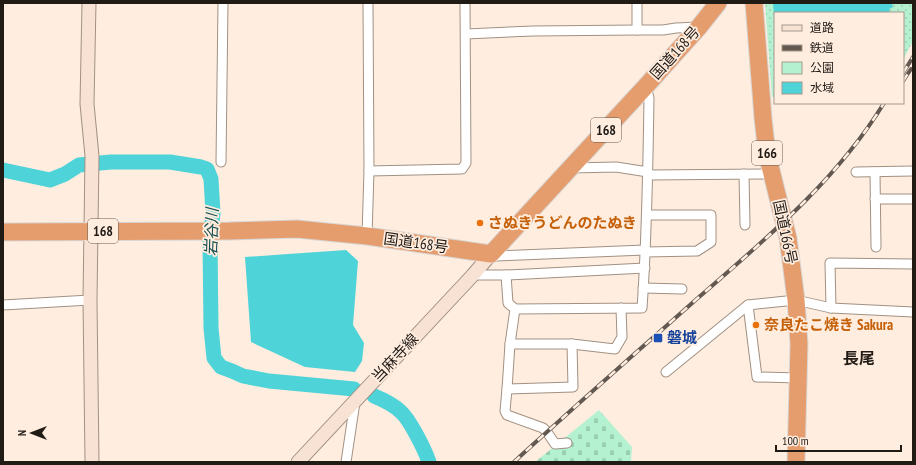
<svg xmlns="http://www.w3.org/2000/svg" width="916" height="465" font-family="'PT Sans Narrow','Noto Sans JP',sans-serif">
	<defs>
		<pattern id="green-dots" width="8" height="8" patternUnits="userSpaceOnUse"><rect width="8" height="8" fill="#b4f1d1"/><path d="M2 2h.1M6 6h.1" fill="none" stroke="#9aceb3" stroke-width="1.8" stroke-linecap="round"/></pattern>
		<pattern id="cemetery-stones" width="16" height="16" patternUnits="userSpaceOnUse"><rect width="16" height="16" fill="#b4f1d1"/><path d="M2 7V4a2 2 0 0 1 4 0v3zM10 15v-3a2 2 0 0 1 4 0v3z" fill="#9aceb3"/></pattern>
	</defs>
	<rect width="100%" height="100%" fill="#ffeddf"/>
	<polygon fill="url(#green-dots)" points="765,3 913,3 913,41 903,60 903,13 775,13 775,97 772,97"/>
	<polygon fill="url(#cemetery-stones)" points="599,410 632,447 631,462 535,462"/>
	<g fill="#4dd3d8">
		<polygon points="773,3 892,3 893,7 889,9 890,13 775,13 775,27"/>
		<polygon points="346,250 358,261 353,325 364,343 362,361 355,372 305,367 251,342 245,257"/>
	</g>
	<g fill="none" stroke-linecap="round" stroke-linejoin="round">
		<g stroke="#4dd3d8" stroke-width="15">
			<polyline points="3,170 50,180 65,174 79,165 111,162 170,162 201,167 207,169 211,179 213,213 210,241 211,328 214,358 221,367 232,371 243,376 269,381 354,389"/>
			<path d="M374 396C384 400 394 405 401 412 410 420 425 450 429 462"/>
		</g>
		<g stroke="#a19183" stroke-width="11">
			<g id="street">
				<polyline points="637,30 637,3"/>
				<polyline points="466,34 533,31 637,30 663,30 676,28 698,27"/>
				<polyline points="221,162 223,3"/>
				<polyline points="571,168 616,167 648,172"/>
				<polyline points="369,171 462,169 466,163 465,3"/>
				<polyline points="856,172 913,171"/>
				<polyline points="875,172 876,247"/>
				<polyline points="744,174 745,225"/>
				<polyline points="648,175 772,174"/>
				<polyline points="875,199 913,199"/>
				<polyline points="367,236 369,171 368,3"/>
				<polyline points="645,252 697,251 711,242 711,215 647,215"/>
				<polyline points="491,254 496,256 645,250"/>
				<polyline points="473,275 506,275 645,268"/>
				<path d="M506 275 508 303 515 309 642 308C647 238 648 168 649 98L646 86"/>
				<polyline points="643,288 682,289"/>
				<polyline points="3,305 90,300"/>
				<polyline points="748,305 757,377 798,378"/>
				<polyline points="831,308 830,263 913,264"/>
				<polygon points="510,344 572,344 573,387 507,389"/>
				<polyline points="510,344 515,309"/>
				<polyline points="572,344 615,349 622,337 621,308"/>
				<polyline points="666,372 748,305 796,300 831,308 913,312"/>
				<polyline points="507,389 505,411 507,415 543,428 547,432 555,444 567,443"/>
				<polyline points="346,462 355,402"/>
			</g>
		</g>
		<g stroke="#a19183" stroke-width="15">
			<g id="secondary">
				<polyline points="89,3 87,104 92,156 90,300 92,462"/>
				<polyline points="298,462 473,275 491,254"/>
			</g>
		</g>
		<g stroke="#d7d6d5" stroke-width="19">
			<g id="highway">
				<polyline points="754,3 763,118 767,154 788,238 796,300 799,344 796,462"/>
				<polyline points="3,232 229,231 297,229 367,236 491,254 646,86 699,27 718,3"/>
			</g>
		</g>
		<use href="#street" stroke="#fff" stroke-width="9"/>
		<use href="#secondary" stroke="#f8e2d4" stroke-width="13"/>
		<use href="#highway" stroke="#e69d6e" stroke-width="17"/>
		<g stroke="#635951" stroke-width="4">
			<g id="rail">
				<polyline points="903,73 913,57"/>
				<polyline points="903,81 911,69"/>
				<path d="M514 462C575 406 637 352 699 297 767 238 837 180 884 103"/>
			</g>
		</g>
		<use href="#rail" stroke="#ffeddf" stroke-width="2.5" stroke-dasharray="8" stroke-linecap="butt"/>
	</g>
	<g fill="#e8710a" stroke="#ffeddf" stroke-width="1.5">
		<circle cx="480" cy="223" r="4"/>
		<circle cx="756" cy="325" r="4"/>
	</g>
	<rect fill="#1a4fb4" stroke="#ffeddf" stroke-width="1.5" x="653" y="333" width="10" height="10" rx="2"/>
	<g text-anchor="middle" stroke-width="3.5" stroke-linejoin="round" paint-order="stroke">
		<g fill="#ffeddf" stroke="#645a52" stroke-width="1">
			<rect x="591" y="118" width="30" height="24" rx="3"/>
			<rect x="752" y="141" width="30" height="24" rx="3"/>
			<rect x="88" y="219" width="30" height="24" rx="3"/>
		</g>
		<g font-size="14" font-weight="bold" fill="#211b16">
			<text x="606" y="135">168</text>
			<text x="767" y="158">166</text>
			<text x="103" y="236">168</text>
		</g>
		<g font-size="15" fill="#211b16" stroke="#ffeddf">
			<text transform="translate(675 53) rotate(-48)" y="5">国道168号</text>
			<text transform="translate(785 232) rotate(78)" y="5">国道166号</text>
			<text transform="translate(416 243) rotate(8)" y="5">国道168号</text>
			<text transform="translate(395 358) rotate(-47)" y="5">当麻寺線</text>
		</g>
		<g font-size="15" font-weight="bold" fill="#c56008" stroke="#ffeddf" text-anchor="start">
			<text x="488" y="228">さぬきうどんのたぬき</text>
			<text x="764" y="330">奈良たこ焼き Sakura</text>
		</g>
		<g font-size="15" font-weight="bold" fill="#164399" stroke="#ffeddf" text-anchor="start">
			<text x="667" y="343">磐城</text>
		</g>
		<g font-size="16" font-style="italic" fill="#154f51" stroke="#ffeddf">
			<text transform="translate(211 232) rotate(-88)" y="6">岩谷川</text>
		</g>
		<g font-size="16" font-weight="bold" fill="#211b16" stroke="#ffeddf">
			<text x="859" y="364">長尾</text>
		</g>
	</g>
	<rect width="916" height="465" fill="none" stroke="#211b16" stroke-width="8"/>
	<rect x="774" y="12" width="130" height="92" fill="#ffeddf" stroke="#a6998f"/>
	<rect x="782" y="25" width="20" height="6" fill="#f8e2d4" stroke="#a6998f"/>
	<text x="810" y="32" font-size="12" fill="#211b16">道路</text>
	<rect x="782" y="45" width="20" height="6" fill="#635951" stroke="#a6998f"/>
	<text x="810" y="52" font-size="12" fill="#211b16">鉄道</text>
	<rect x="782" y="62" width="20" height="12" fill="#b4f1d1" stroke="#a6998f"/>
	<text x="810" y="72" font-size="12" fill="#211b16">公園</text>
	<rect x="782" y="82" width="20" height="12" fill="#4dd3d8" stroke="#a6998f"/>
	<text x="810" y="92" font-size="12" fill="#211b16">水域</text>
	<g transform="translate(32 433) rotate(270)" stroke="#ffeddf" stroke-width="3" paint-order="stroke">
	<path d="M0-3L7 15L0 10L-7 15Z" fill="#211b16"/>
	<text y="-6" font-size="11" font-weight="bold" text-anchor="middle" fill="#211b16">N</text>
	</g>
	<path d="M776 445v6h125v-6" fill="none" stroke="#211b16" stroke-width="2"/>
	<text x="782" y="445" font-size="12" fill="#211b16" stroke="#ffeddf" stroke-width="3" paint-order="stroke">100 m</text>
</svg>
